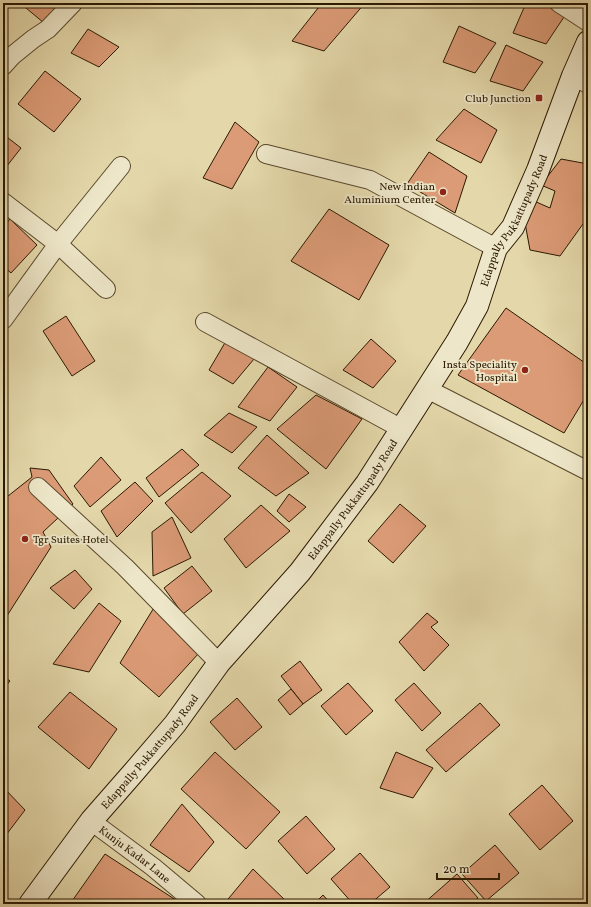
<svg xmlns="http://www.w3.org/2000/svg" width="591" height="907" font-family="Vollkorn,serif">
	<rect width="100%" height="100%" fill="#e4d8aa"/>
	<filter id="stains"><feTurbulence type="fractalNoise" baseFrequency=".005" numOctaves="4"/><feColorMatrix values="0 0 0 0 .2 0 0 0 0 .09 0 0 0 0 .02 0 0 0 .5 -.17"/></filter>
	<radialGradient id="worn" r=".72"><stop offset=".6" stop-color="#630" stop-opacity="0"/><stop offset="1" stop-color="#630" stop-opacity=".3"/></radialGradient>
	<g fill="#db9b76" stroke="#2b1902">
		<polygon points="20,3 61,3 44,23"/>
		<polygon points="322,3 365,3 324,51 292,41"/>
		<polygon points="526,3 541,3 566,14 546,44 513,33"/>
		<polygon points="459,26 496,43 475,73 443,62"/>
		<polygon points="88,29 119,47 99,67 71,53"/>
		<polygon points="506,45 543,62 523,91 490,81"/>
		<polygon points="45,71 81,99 54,132 18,104"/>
		<polygon points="464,109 497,130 481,163 436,140"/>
		<polygon points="235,122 259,142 232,189 203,178"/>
		<polygon points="3,134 21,148 3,171"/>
		<polygon points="429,152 467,176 455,213 407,184"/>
		<polygon points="561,159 588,164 588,217 560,256 530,250 525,223 534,201 550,208 555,191 541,185"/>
		<polygon points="329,209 389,245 359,300 291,261"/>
		<polygon points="10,219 37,245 11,273 3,266 3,227"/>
		<polygon points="506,308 588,365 588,393 564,433 458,375"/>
		<polygon points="66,316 95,361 72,376 43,331"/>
		<polygon points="371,339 396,361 373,388 343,370"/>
		<polygon points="226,341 254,359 233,384 209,370"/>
		<polygon points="268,367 297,387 270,421 238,407"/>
		<polygon points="316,395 362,419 326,469 277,429"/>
		<polygon points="229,413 257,427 232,453 204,435"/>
		<polygon points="267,435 309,473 276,496 238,468"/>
		<polygon points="182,449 199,465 159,497 146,478"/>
		<polygon points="101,457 121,480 90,507 74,486"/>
		<polygon points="30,468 49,470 73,504 43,532 51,547 3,622 3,500 32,477"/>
		<polygon points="202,472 231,496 191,533 165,503"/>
		<polygon points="135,482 153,501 117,537 101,511"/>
		<polygon points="289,494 306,507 289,522 277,511"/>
		<polygon points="400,504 426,526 393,563 368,541"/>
		<polygon points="261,505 290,531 246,568 224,539"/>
		<polygon points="172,517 191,558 153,576 152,532"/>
		<polygon points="192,566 212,591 183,614 164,588"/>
		<polygon points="75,570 92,589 74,609 50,588"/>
		<polygon points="99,603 121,621 89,672 53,664"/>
		<polygon points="155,606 199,653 159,697 120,663"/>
		<polygon points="427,613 438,622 431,627 449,645 424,671 399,642"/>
		<polygon points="300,661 322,690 303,704 281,676"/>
		<polygon points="3,676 10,681 3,689"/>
		<polygon points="348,683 373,711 346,735 321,706"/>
		<polygon points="414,683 441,713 422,731 395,700"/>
		<polygon points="291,689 303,704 290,715 278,700"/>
		<polygon points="70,692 117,729 89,769 38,727"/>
		<polygon points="237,698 262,727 235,750 210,722"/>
		<polygon points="480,703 500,725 446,772 426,750"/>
		<polygon points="215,752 280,812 246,849 181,789"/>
		<polygon points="396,752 433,768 413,798 380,788"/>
		<polygon points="542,785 573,821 540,850 509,814"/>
		<polygon points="3,787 25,810 3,839"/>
		<polygon points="182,804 214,842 189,872 150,845"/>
		<polygon points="306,816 335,849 307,874 278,841"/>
		<polygon points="495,845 519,873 486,901 462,874"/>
		<polygon points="360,853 390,887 370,904 353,904 331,879"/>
		<polygon points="105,854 182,904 70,904"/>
		<polygon points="253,869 288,903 287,904 224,904"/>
		<polygon points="457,874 478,898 471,904 423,904"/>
		<polygon points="323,895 331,904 314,904"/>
	</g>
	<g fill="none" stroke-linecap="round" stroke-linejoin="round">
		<g stroke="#59492c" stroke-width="20">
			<g id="street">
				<polyline points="559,3 588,22"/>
				<polyline points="3,66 12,56 33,39 48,29 73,3"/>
				<polyline points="573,76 588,84"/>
				<polyline points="266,154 370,180 496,248"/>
				<polyline points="3,202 58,244 106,289"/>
				<polyline points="3,320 58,244 121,166"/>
				<polyline points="205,322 402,429"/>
				<polyline points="427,389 588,471"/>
				<polyline points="38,487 125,567 219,663"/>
				<path id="s1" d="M91 821 153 867 197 904"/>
			</g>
		</g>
		<g stroke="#2b1902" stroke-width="24">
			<g id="secondary">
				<path id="s2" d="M30 904 91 821 133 773 175 724 219 663 300 572 367 483 457 342 477 306 496 248 513 227 538 170 573 76 588 42"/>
			</g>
		</g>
		<use href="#street" stroke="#ede6c8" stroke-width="18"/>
		<use href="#secondary" stroke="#ede6c8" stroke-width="22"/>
	</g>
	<g fill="#8f2418" stroke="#ede6c8" stroke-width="1.5">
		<rect x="535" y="94" width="8" height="8" rx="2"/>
		<circle cx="443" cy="192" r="4"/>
		<circle cx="525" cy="370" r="4"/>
		<circle cx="25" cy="539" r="4"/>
	</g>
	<g text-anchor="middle" stroke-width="3.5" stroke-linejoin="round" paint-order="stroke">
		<g font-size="11" fill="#2b1902" stroke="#ede6c8" text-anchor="end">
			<text x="531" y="102">Club Junction</text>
			<text x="435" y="190">New Indian<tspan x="435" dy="13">Aluminium Center</tspan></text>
			<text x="517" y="368">Insta Speciality<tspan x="517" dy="13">Hospital</tspan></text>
			<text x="33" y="543" text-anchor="start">Tgr Suites Hotel</text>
		</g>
		<g font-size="11" fill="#2b1902" stroke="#ede6c8">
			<text dy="4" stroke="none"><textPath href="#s2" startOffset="842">Edappally Pukkattupady Road</textPath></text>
			<text dy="4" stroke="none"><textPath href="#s2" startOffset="518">Edappally Pukkattupady Road</textPath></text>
			<text dy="4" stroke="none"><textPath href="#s2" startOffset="194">Edappally Pukkattupady Road</textPath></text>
			<text dy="4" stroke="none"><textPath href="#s1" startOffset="55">Kunju Kadar Lane</textPath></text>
		</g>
	</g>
	<rect width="591" height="907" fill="none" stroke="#e4d8aa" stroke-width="16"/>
	<rect x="4" y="4" width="583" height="899" fill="none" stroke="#2b1902" stroke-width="2"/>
	<rect x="8" y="8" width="575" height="891" fill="none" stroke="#2b1902"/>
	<path d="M437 873v6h62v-6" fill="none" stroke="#2b1902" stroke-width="2"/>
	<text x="443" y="873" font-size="12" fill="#2b1902" stroke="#ede6c8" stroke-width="3" paint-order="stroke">20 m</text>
	<rect width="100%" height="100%" filter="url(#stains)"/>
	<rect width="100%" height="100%" fill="url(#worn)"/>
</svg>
